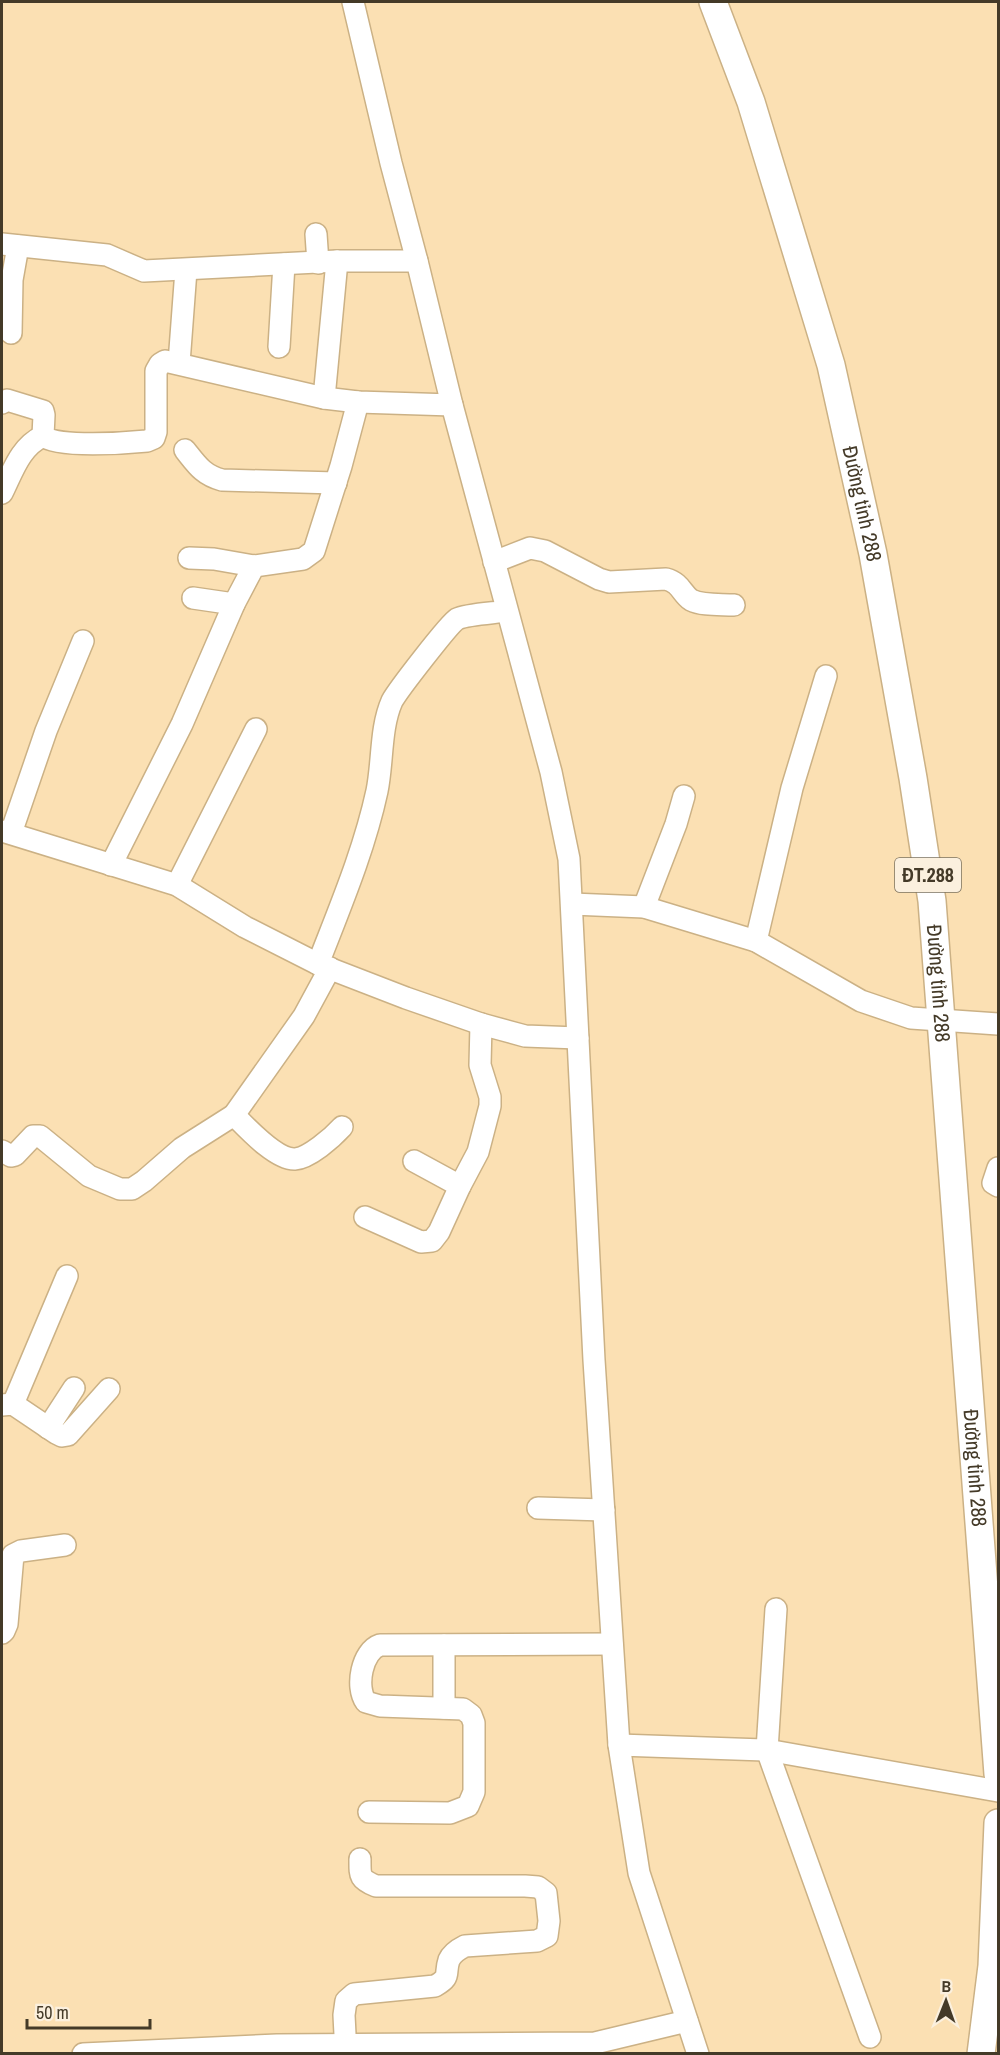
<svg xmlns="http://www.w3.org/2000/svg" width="1000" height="2055" font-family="'Archivo Narrow',sans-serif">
	<rect width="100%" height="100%" fill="#fbe0b3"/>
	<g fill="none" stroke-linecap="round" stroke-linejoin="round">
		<g stroke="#cbb185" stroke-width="24">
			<g id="minor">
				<polyline points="353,2 391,163 417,261 452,405 551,772 569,859 594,1360 619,1745 639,1873 698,2054"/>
				<polyline points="316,234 318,263"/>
				<polyline points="2,244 107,255 144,271 337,261 417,261"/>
				<polyline points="11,333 12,280 18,246"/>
				<polyline points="279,347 284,264"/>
				<polyline points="179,363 186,270"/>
				<polyline points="324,398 337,261"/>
				<path d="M2 403 7 400 43 411 44 415 43 436C57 448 127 443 147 441L154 438 156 432V371L160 364 165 361 324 398 358 402 452 405"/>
				<path d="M185 450C197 465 203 475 222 480L336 483"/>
				<path d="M2 493C13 471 20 447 43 436"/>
				<polyline points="189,558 214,559 254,566"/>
				<path d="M494 562 530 548 545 551 599 579 609 582 666 579C681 583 681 593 691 600 703 606 721 604 734 605"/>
				<polyline points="193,598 234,604"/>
				<polyline points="2,831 177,885 245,927 318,964 406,998 481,1024 525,1036 578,1038"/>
				<polyline points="11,833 46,731 83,641"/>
				<polyline points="111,865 182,724 234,604 254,566 303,559 314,551 341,466 358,402"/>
				<polyline points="177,885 256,729"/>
				<polyline points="572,904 644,907 756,941 861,1001 911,1018 998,1024"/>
				<polyline points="644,907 676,824 684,796"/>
				<polyline points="756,941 792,788 826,676"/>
				<path d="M318 964C340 907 364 851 377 791 383 762 380 728 392 701 398 690 449 624 457 619 467 614 495 613 507 611"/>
				<path d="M234 1115C247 1128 276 1160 295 1159 309 1158 332 1138 342 1127"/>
				<polyline points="2,1151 11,1156 15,1155 33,1136 40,1136 89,1176 120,1189 132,1189 144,1181 182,1148 234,1115 304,1016 330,968"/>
				<polyline points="414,1161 460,1186"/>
				<polyline points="998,1168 993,1183 998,1186"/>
				<polyline points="365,1217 421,1242 432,1241 439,1232 460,1186 478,1152 490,1106 490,1097 480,1065 481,1024"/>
				<polyline points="13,1404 67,1276"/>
				<polyline points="2,1405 13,1404 56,1433 62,1436 68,1435 109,1389"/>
				<polyline points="48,1428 74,1388"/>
				<polyline points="538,1508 604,1510"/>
				<polyline points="776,1609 767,1750 870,2037"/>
				<polyline points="2,1633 4,1631 7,1624 13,1555 21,1551 65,1545"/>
				<polyline points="444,1645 444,1708"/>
				<polyline points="619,1745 767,1750 998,1791"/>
				<path d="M369 1812 450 1813 468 1806 474 1792V1723L471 1715 463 1709 380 1706 366 1702C355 1687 362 1651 380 1645L612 1644"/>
				<polyline points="83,2054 277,2045 595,2043 687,2021"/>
				<path d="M346 2054 344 2015 346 2001 354 1994 435 1986C452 1976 444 1975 449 1960 452 1953 459 1949 465 1946L537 1941 547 1936 549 1921 546 1893 538 1887 525 1886H376C359 1879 360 1876 360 1859"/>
			</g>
		</g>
		<g stroke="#cbb185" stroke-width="30">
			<g id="major">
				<path id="s1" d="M713 2 751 102 831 365 873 554 913 778 932 901 998 1774"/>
				<polyline points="981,2054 992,1966 998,1823"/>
			</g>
		</g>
		<use href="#minor" stroke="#fff" stroke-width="21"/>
		<use href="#major" stroke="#fff" stroke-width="27"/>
	</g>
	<g text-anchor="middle" stroke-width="6" stroke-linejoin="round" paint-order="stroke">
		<rect fill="#fbf0de" stroke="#7b715f" stroke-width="1.5" x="895" y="858" width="66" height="34" rx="4.5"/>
		<g font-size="20" font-weight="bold" fill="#443a28">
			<text x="928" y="882">ĐT.288</text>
		</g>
		<g font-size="21" fill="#443a28" stroke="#fbf0de">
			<text dy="7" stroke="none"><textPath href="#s1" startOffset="524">Đường tỉnh 288</textPath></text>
			<text dy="7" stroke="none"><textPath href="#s1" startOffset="1010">Đường tỉnh 288</textPath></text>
			<text dy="7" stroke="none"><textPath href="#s1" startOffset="1496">Đường tỉnh 288</textPath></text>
		</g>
	</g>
	<rect width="1000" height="2055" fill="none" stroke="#443a28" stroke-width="6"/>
	<g transform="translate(946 2001) rotate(1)" stroke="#fbf0de" stroke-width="4.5" paint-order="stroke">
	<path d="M0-4.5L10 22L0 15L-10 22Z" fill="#443a28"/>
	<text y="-9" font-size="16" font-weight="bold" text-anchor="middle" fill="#443a28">B</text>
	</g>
	<path d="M27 2019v9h123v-9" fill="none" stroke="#443a28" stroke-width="3"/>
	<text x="36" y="2019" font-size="18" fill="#443a28" stroke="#fbf0de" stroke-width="4.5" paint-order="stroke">50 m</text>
</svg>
